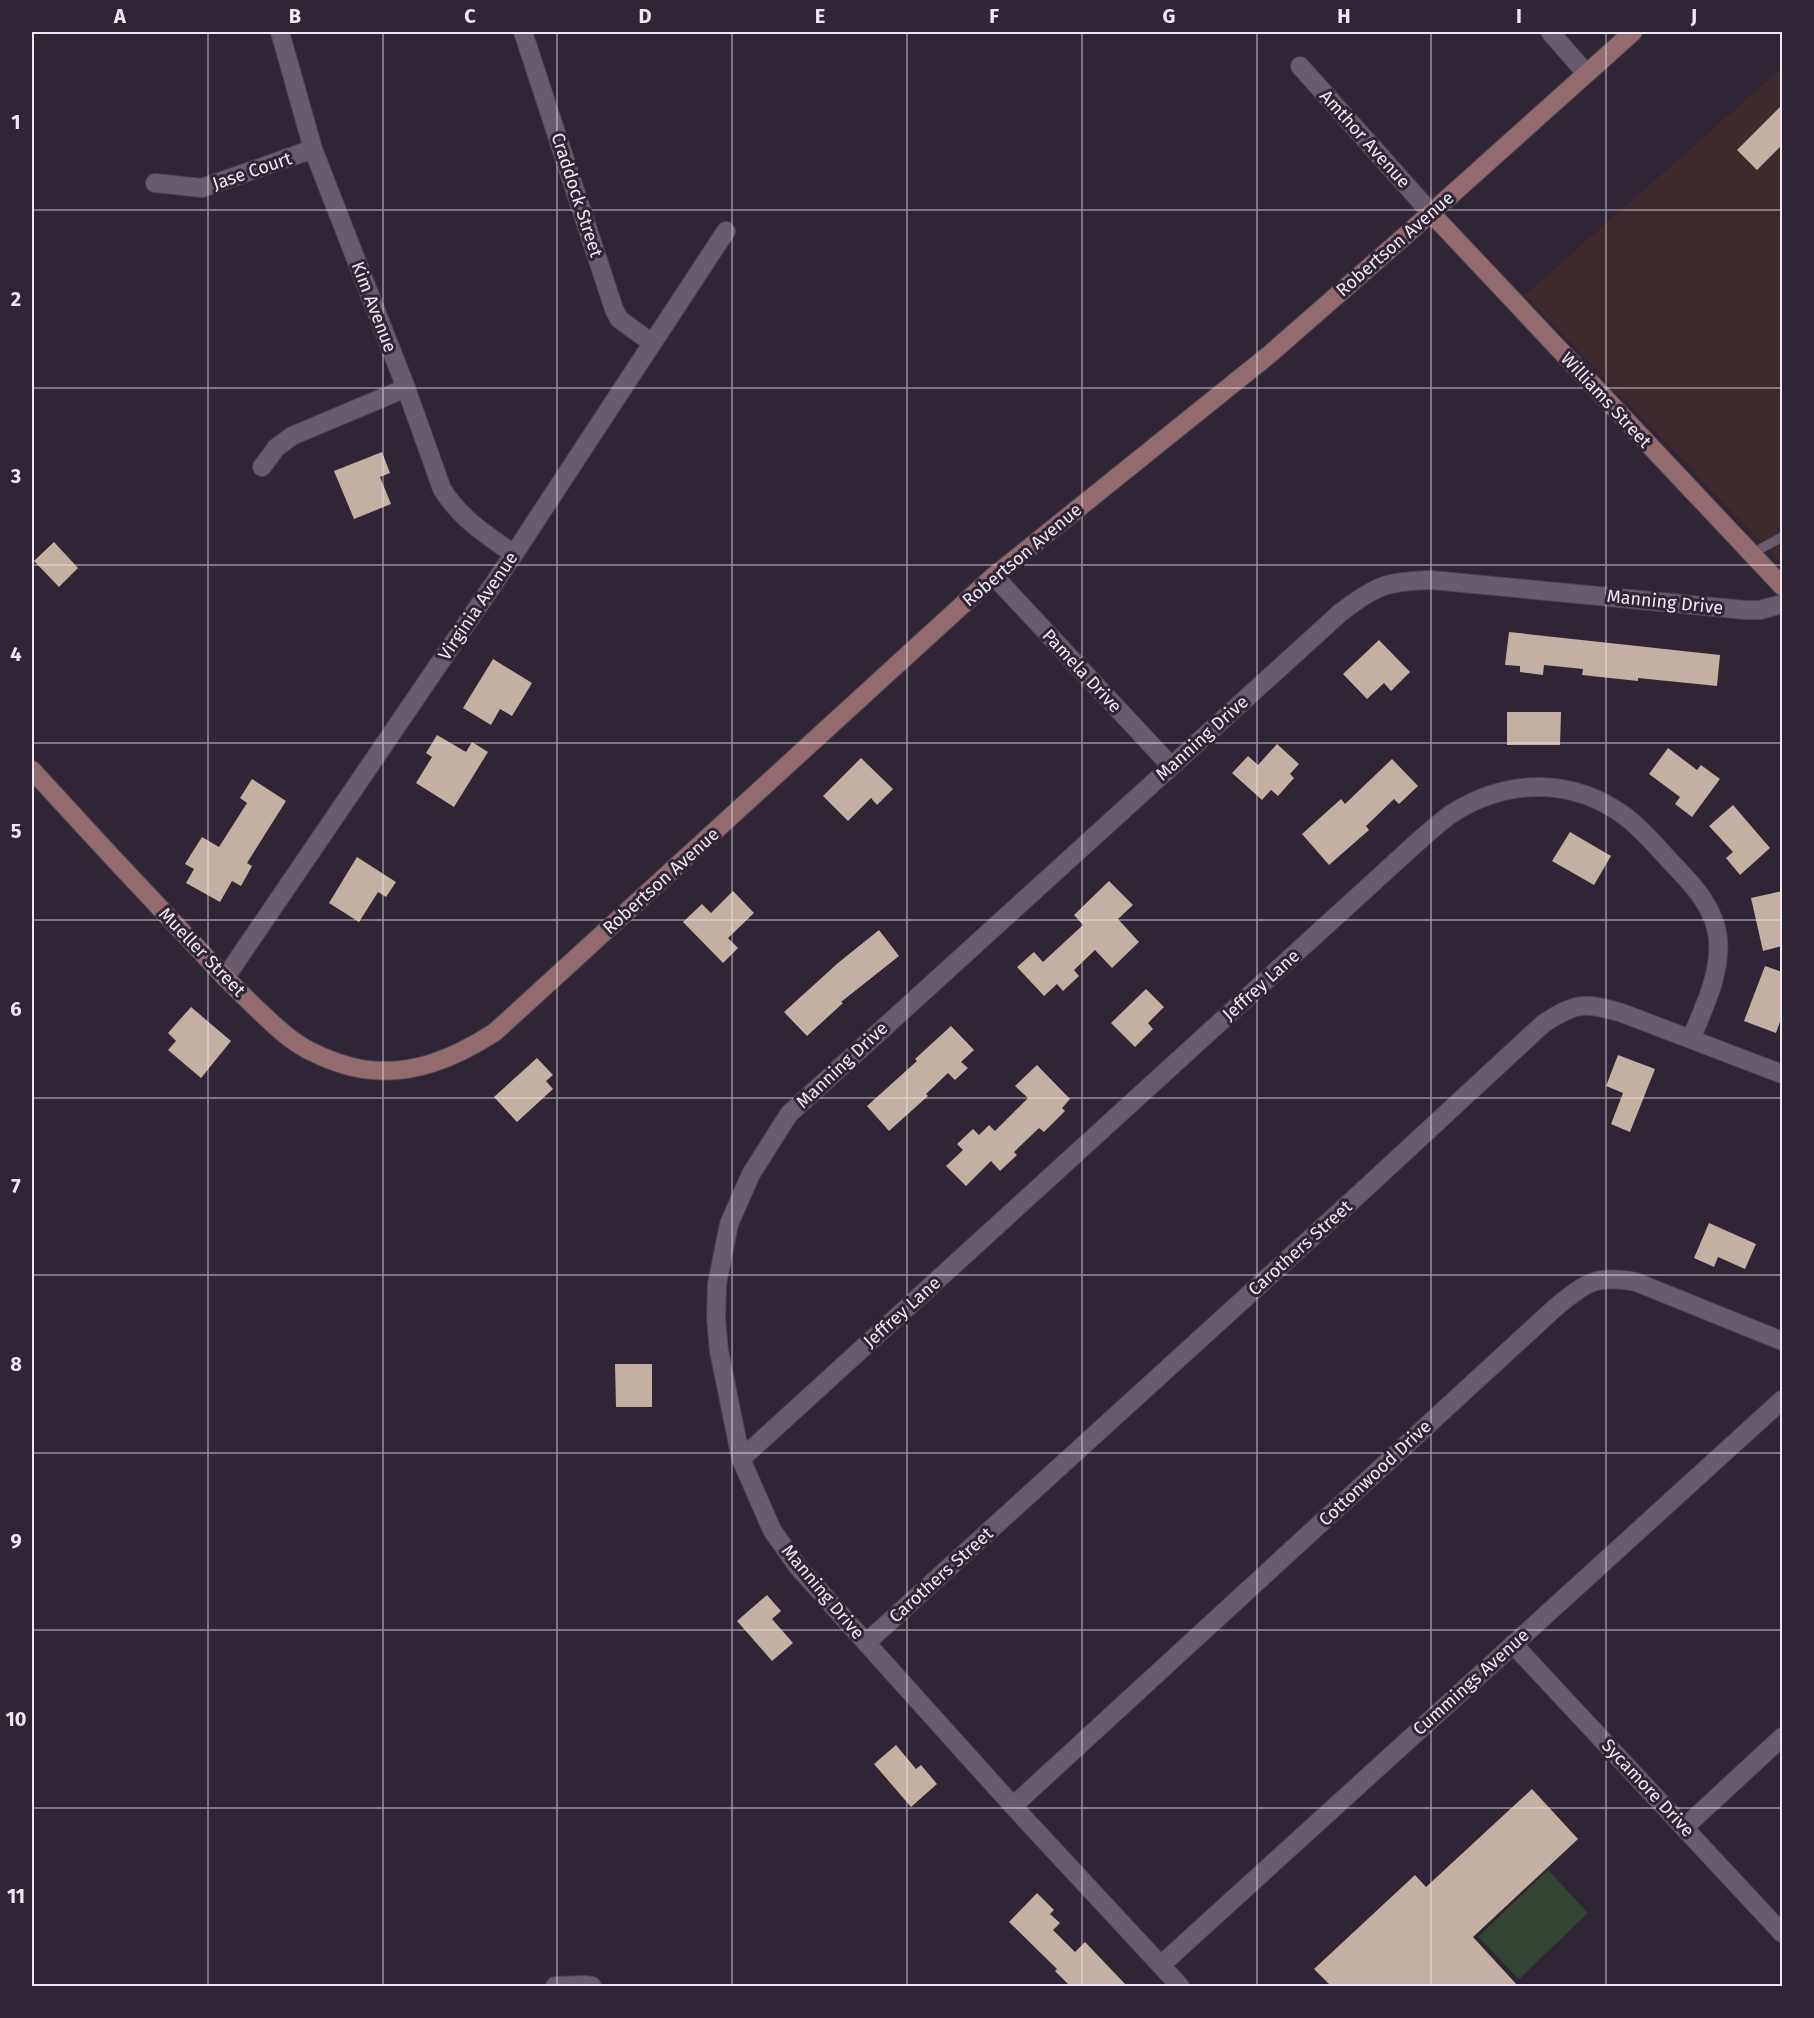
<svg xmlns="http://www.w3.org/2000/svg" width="1814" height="2018" font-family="'Fira Sans',sans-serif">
	<rect width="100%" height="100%" fill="#2f2534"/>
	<polygon fill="#3e2a2d" points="1782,68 1782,564 1525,295"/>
	<polygon fill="#344534" points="1548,1870 1588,1913 1519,1979 1478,1937"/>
	<g fill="#c4b0a2">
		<polygon points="1782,105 1782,145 1757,170 1737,150"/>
		<polygon points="382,452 390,473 380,477 391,504 354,519 334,471"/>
		<polygon points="54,542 78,568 59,587 34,561"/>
		<polygon points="1509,632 1720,655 1717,686 1638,678 1638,681 1582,675 1583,669 1544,665 1543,675 1520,672 1520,666 1505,665"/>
		<polygon points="1379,640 1410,672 1391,691 1384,683 1367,699 1343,674"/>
		<polygon points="493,659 532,683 512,716 500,709 491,725 463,708"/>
		<polygon points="1507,712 1561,712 1560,745 1507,745"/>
		<polygon points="437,735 466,752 472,742 488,752 454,807 416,783 432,757 426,753"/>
		<polygon points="1277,744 1299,764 1290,774 1294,778 1278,796 1271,790 1262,800 1232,773 1248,756 1258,765"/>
		<polygon points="1668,748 1697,770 1701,765 1720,779 1692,817 1675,804 1680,797 1649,774"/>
		<polygon points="861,758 893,789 877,805 871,798 848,821 823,796"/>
		<polygon points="1392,759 1418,786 1399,804 1394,799 1366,826 1369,830 1329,865 1302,834 1341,799 1345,804"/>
		<polygon points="252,779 286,801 247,863 252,866 241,886 232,881 220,902 186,883 194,869 185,864 202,837 219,847 247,803 240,798"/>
		<polygon points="1733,805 1770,848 1740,875 1726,858 1733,852 1709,826"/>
		<polygon points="1570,832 1611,856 1594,885 1552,861"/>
		<polygon points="357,857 396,882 386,897 378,892 359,922 329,903"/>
		<polygon points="1109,881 1133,905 1118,919 1139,942 1112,968 1095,950 1074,970 1079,976 1063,991 1057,984 1044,996 1017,967 1034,952 1043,962 1083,925 1074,915"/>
		<polygon points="733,891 754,913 728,938 738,948 723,963 683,922 702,904 711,913"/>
		<polygon points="1782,891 1782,946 1763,951 1751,898"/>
		<polygon points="879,930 899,956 841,1002 843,1003 807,1036 784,1012 838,963"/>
		<polygon points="1765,966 1782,972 1782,1016 1776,1033 1744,1021"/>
		<polygon points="1146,989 1164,1007 1148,1023 1153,1029 1135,1047 1111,1023"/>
		<polygon points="191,1007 231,1041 201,1078 168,1050 176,1041 168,1033"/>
		<polygon points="951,1026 974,1050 961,1062 968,1068 955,1080 948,1073 926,1094 928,1096 889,1131 867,1106 917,1061 915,1059"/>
		<polygon points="1618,1055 1655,1069 1630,1132 1611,1124 1623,1093 1606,1086"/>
		<polygon points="537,1058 553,1075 546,1081 553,1089 517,1122 494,1097"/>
		<polygon points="1037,1065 1070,1099 1062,1108 1065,1111 1044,1132 1039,1128 1014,1152 1017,1155 1000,1171 991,1161 966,1186 946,1166 963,1150 957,1144 973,1129 979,1135 989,1125 995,1131 1028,1098 1015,1086"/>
		<polygon points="1709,1223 1756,1244 1745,1269 1718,1257 1714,1267 1694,1258"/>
		<polygon points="615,1364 652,1364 652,1407 616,1407"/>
		<polygon points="767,1595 781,1611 772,1619 793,1643 772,1661 737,1621"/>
		<polygon points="896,1745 916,1769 921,1765 937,1784 911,1807 874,1764"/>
		<polygon points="1532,1789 1578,1839 1473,1937 1518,1986 1331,1986 1314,1969 1415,1875 1426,1887"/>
		<polygon points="1037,1893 1054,1910 1050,1914 1060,1923 1053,1930 1075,1952 1085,1942 1127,1986 1070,1986 1055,1971 1057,1969 1009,1922"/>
	</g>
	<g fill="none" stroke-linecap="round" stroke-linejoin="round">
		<g stroke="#4b434f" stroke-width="10">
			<polyline id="lane" points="1751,554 1782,537"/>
		</g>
		<g stroke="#4b434f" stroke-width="20">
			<g id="street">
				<path d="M280 32 313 149 406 388 442 489C460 518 486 535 514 554"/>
				<polyline points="523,32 614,309 619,319 652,343"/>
				<polyline points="1550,32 1586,73"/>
				<polyline points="1300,66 1431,213"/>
				<polyline points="155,183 202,188 313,149"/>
				<polyline points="262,467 276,448 292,436 406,388"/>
				<polyline points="994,576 1171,766"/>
				<polyline points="225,978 514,554 726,231"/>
				<path d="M741 1459 1423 837C1434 828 1444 818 1456 811 1511 778 1574 778 1626 817 1643 830 1657 847 1671 862 1692 884 1715 907 1718 939 1721 974 1704 1007 1691 1039"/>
				<path d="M866 1643 1356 1197 1543 1024C1576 1002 1585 1002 1622 1013L1782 1074"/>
				<polyline points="1513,1644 1782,1933"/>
				<path d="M1013 1806 1556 1307C1586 1283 1596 1274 1636 1282L1782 1341"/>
				<polyline points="1685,1827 1782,1737"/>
				<polyline points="1161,1965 1782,1400"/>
				<polyline points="555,1986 584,1985 592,1986"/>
				<path d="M1180 1986 1013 1806 798 1567 772 1530 741 1459 719 1351 716 1319 717 1284 729 1224 751 1174 789 1114 1340 613C1375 586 1386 581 1431 580L1745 610H1760L1782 604"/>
			</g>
		</g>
		<g stroke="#4b434f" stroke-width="20">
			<g id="secondary">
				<polyline points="1431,213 1782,586"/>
				<path d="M32 770C84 827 137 884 190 940 212 964 234 987 257 1009 273 1024 290 1041 310 1051 326 1059 345 1066 362 1069 411 1077 455 1058 495 1032L994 576 1270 354 1431 213 1633 32"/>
			</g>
		</g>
		<use href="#lane" stroke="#675b6d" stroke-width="9"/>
		<use href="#street" stroke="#675b6d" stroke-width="18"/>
		<use href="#secondary" stroke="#936b6f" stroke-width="18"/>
	</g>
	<path fill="none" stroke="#f0e9f3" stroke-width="1.5" stroke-opacity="0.55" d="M208 32V1986M383 32V1986M557 32V1986M732 32V1986M907 32V1986M1082 32V1986M1257 32V1986M1431 32V1986M1606 32V1986M32 210H1782M32 388H1782M32 565H1782M32 743H1782M32 920H1782M32 1098H1782M32 1275H1782M32 1453H1782M32 1630H1782M32 1808H1782"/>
	<g text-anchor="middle" stroke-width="6" stroke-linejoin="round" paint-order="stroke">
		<g font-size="18" fill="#f0e9f3" stroke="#2f2534">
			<text transform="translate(1365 139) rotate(48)" y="6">Amthor Avenue</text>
			<text transform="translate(252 171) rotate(-19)" y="6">Jase Court</text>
			<text transform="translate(577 195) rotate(72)" y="6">Craddock Street</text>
			<text transform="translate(1395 244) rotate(-41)" y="6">Robertson Avenue</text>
			<text transform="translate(374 307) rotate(69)" y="6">Kim Avenue</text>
			<text transform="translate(1606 400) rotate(47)" y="6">Williams Street</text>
			<text transform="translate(1022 555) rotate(-40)" y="6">Robertson Avenue</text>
			<text transform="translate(1665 602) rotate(6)" y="6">Manning Drive</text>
			<text transform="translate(478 606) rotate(-56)" y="6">Virginia Avenue</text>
			<text transform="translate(1082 671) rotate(47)" y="6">Pamela Drive</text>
			<text transform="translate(1202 738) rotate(-42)" y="6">Manning Drive</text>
			<text transform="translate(661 881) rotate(-42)" y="6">Robertson Avenue</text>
			<text transform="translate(202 952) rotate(46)" y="6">Mueller Street</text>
			<text transform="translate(1261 985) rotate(-42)" y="6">Jeffrey Lane</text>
			<text transform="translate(842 1065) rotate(-43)" y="6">Manning Drive</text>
			<text transform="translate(1300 1248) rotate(-42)" y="6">Carothers Street</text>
			<text transform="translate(902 1312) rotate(-42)" y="6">Jeffrey Lane</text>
			<text transform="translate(1375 1473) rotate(-43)" y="6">Cottonwood Drive</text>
			<text transform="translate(941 1575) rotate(-42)" y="6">Carothers Street</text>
			<text transform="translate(823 1592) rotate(50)" y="6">Manning Drive</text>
			<text transform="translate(1471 1682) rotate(-42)" y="6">Cummings Avenue</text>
			<text transform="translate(1648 1788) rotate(47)" y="6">Sycamore Drive</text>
		</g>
	</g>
	<rect width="1814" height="2018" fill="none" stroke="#2f2534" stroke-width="66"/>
	<rect x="33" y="33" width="1748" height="1952" fill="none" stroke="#f0e9f3" stroke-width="2"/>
	<g font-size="20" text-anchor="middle" font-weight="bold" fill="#f0e9f3">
		<text x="120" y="23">A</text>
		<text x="295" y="23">B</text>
		<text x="470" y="23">C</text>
		<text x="645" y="23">D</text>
		<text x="820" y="23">E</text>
		<text x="994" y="23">F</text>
		<text x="1169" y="23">G</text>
		<text x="1344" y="23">H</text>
		<text x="1519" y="23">I</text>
		<text x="1694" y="23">J</text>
		<text x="16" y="129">1</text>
		<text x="16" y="306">2</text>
		<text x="16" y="483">3</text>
		<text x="16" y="661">4</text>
		<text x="16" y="838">5</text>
		<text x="16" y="1016">6</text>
		<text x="16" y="1193">7</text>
		<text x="16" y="1371">8</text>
		<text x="16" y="1548">9</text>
		<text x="16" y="1726">10</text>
		<text x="16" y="1903">11</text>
	</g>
</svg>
